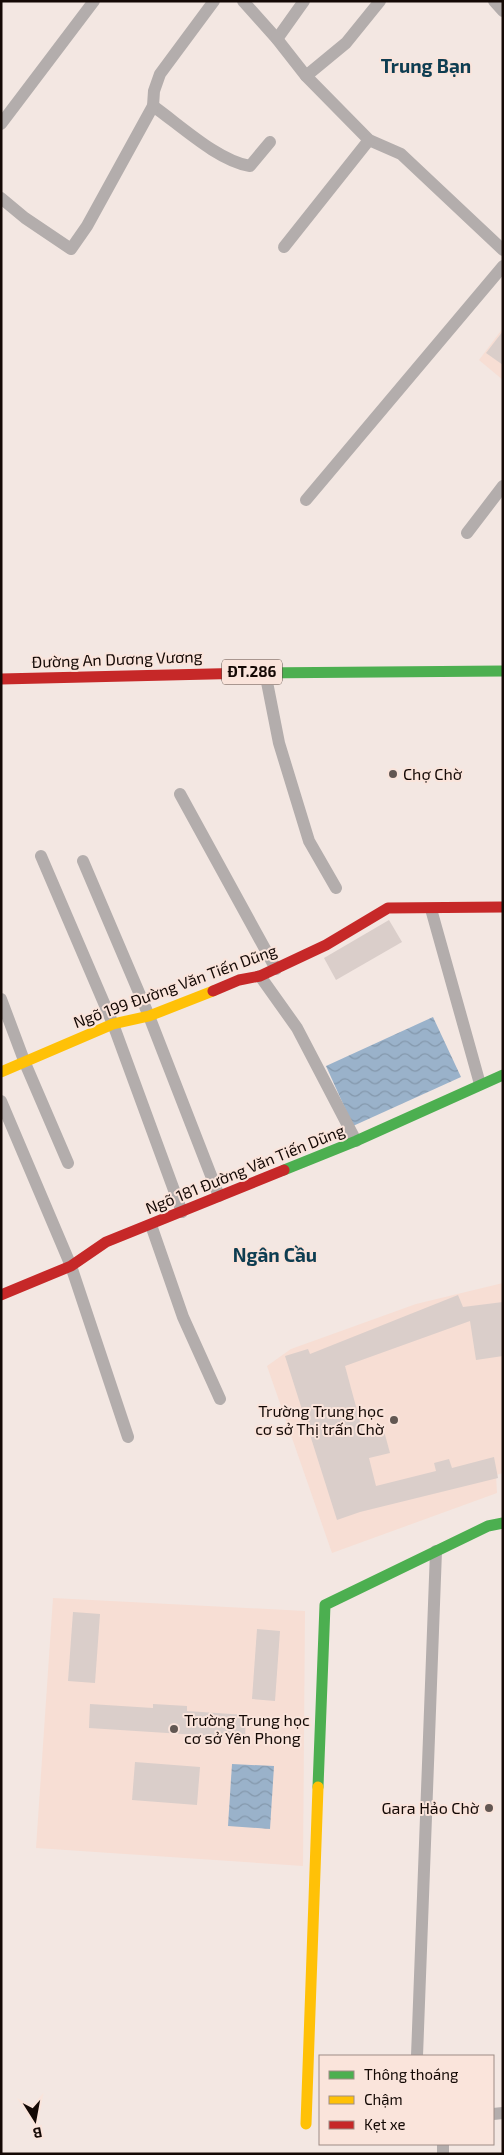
<svg xmlns="http://www.w3.org/2000/svg" width="504" height="2155" font-family="'Exo 2',sans-serif">
	<defs>
		<pattern id="water-waves" width="16" height="10" patternUnits="userSpaceOnUse" patternTransform="scale(1.25)"><rect width="16" height="10" fill="#9ab2ca"/><path d="M0 5q4-4 8 0t8 0" fill="none" stroke="#8498ac"/></pattern>
	</defs>
	<rect width="100%" height="100%" fill="#f3e7e2"/>
	<g fill="#f7ded4">
		<polygon points="503,328 503,380 479,360"/>
		<polygon points="503,1283 503,1473 496,1475 497,1493 332,1553 267,1366 291,1349 416,1304"/>
		<polygon points="53,1598 305,1611 303,1866 36,1848"/>
	</g>
	<g fill="url(#water-waves)">
		<polygon points="433,1017 461,1077 353,1126 326,1066"/>
		<polygon points="232,1764 274,1766 270,1829 228,1826"/>
	</g>
	<g fill="#daceca">
		<polygon points="503,331 503,365 486,353"/>
		<polygon points="389,920 402,942 336,980 324,958"/>
		<polygon points="458,1295 463,1307 503,1302 503,1356 476,1360 470,1321 345,1366 364,1436 384,1431 390,1453 369,1458 376,1486 436,1471 434,1463 449,1459 452,1468 494,1457 498,1478 360,1512 337,1520 285,1356 308,1349 310,1354"/>
		<polygon points="73,1612 100,1614 95,1683 68,1681"/>
		<polygon points="257,1629 280,1631 275,1701 252,1699"/>
		<polygon points="90,1704 153,1708 153,1704 187,1706 187,1711 246,1715 245,1738 89,1728"/>
		<polygon points="135,1762 200,1767 197,1805 132,1800"/>
	</g>
	<g fill="none" stroke-linecap="round" stroke-linejoin="round">
		<g stroke="#b3adac" stroke-width="12">
			<polyline points="243,1 277,39 306,76 369,140 401,154 503,250"/>
			<polyline points="494,1 503,11"/>
			<polyline points="277,39 304,1"/>
			<polyline points="306,76 346,43 380,1"/>
			<path d="M153 106C180 125 218 161 250 166L270 142"/>
			<polyline points="1,124 94,1"/>
			<polyline points="1,198 25,218 71,249 87,226 153,106 154,91 160,74 214,1"/>
			<polyline points="284,247 369,140"/>
			<polyline points="306,500 503,266"/>
			<polyline points="467,533 503,486"/>
			<polyline points="265,672 279,743 309,841 336,888"/>
			<polyline points="180,794 276,969"/>
			<polyline points="41,856 113,1024 182,1212"/>
			<polyline points="83,861 149,1016 219,1196"/>
			<polyline points="431,909 480,1084"/>
			<polyline points="260,976 297,1028 356,1141"/>
			<polyline points="1,999 25,1063 68,1163"/>
			<polyline points="1,1101 71,1266 128,1437"/>
			<polyline points="151,1225 183,1317 220,1399"/>
			<polyline points="417,2056 436,1551"/>
			<polyline points="493,2114 503,2113"/>
			<polyline points="443,2154 443,2144"/>
		</g>
		<g stroke="#4caf50" stroke-width="11">
			<polyline points="252,673 503,671"/>
			<polyline points="284,1170 356,1141 503,1075"/>
			<polyline points="318,1787 325,1605 488,1526 503,1523"/>
		</g>
		<g stroke="#ffc107" stroke-width="11">
			<polyline points="1,1072 113,1024 149,1016 213,991"/>
			<polyline points="306,2124 318,1787"/>
		</g>
		<g stroke="#c62828" stroke-width="11">
			<polyline points="1,679 252,673"/>
			<polyline points="213,991 239,980 260,976 326,945 388,908 503,907"/>
			<polyline points="1,1295 71,1266 106,1242 284,1170"/>
		</g>
	</g>
	<g fill="#625752" stroke="#fae4db" stroke-width="2">
		<circle cx="393" cy="774" r="5"/>
		<circle cx="394" cy="1420" r="5"/>
		<circle cx="174" cy="1729" r="5"/>
		<circle cx="489" cy="1808" r="5"/>
	</g>
	<g text-anchor="middle" stroke-width="4" stroke-linejoin="round" paint-order="stroke">
		<rect fill="#fae4db" stroke="#594b45" stroke-width="1" x="222" y="659.5" width="60" height="25" rx="4"/>
		<g font-size="15" font-weight="bold" fill="#140905">
			<text x="252" y="677">ĐT.286</text>
		</g>
		<g font-size="16" fill="#140905" stroke="#fae4db">
			<text transform="translate(117 659) rotate(-2)" y="6">Đường An Dương Vương</text>
			<text transform="translate(175 986) rotate(-20)" y="6">Ngõ 199 Đường Văn Tiến Dũng</text>
			<text transform="translate(245 1169) rotate(-22)" y="6">Ngõ 181 Đường Văn Tiến Dũng</text>
		</g>
		<g font-size="16" fill="#140905" stroke="#fae4db" text-anchor="start">
			<text x="403" y="780">Chợ Chờ</text>
			<text x="384" y="1417" text-anchor="end">Trường Trung học<tspan x="384" dy="18">cơ sở Thị trấn Chờ</tspan></text>
			<text x="184" y="1726">Trường Trung học<tspan x="184" dy="18">cơ sở Yên Phong</tspan></text>
			<text x="479" y="1814" text-anchor="end">Gara Hảo Chờ</text>
		</g>
		<g font-size="19" font-weight="bold" fill="#0e3d51" stroke="#fae4db">
			<text x="426" y="73">Trung Bạn</text>
			<text x="275" y="1262">Ngân Cầu</text>
		</g>
	</g>
	<rect width="504" height="2155" fill="none" stroke="#140905" stroke-width="5"/>
	<rect x="319" y="2055" width="175" height="90" fill="#fae4db" stroke="#9e8c85"/>
	<rect x="329" y="2071" width="25" height="8" fill="#4caf50" stroke="#9e8c85"/>
	<text x="364" y="2080" font-size="15" fill="#140905">Thông thoáng</text>
	<rect x="329" y="2096" width="25" height="8" fill="#ffc107" stroke="#9e8c85"/>
	<text x="364" y="2105" font-size="15" fill="#140905">Chậm</text>
	<rect x="329" y="2121" width="25" height="8" fill="#c62828" stroke="#9e8c85"/>
	<text x="364" y="2130" font-size="15" fill="#140905">Kẹt xe</text>
	<g transform="translate(35 2120) rotate(169)" stroke="#fae4db" stroke-width="4" paint-order="stroke">
	<path d="M0-4L9 19L0 12L-9 19Z" fill="#140905"/>
	<text y="-8" font-size="14" font-weight="bold" text-anchor="middle" fill="#140905">B</text>
	</g>
</svg>
